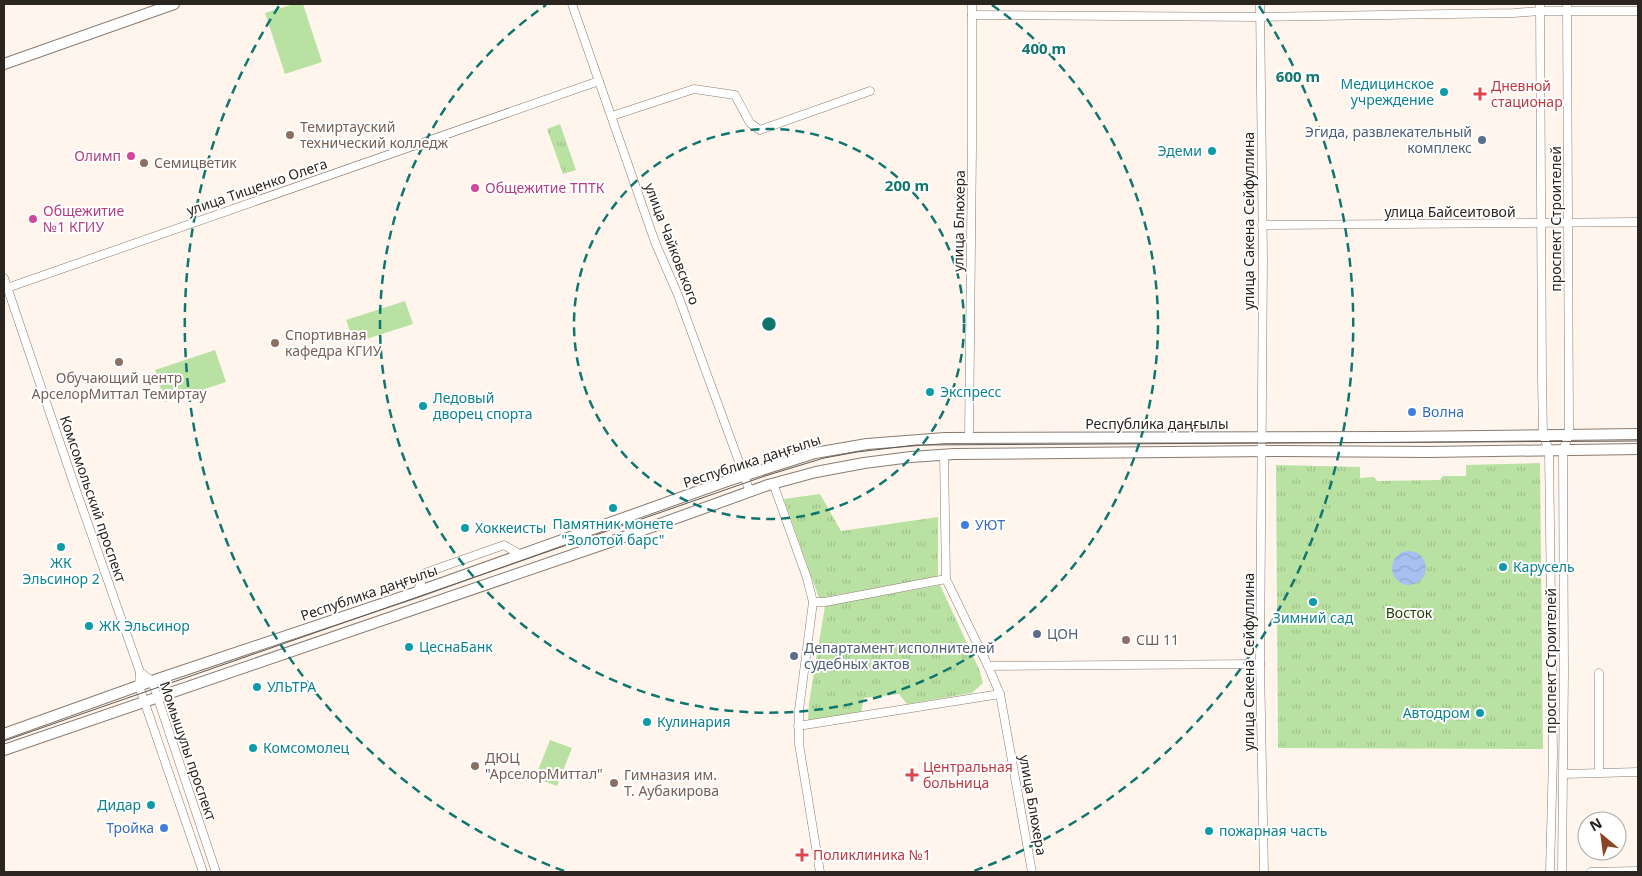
<svg xmlns="http://www.w3.org/2000/svg" width="1642" height="876" font-family="'Noto Sans',sans-serif">
	<defs>
		<pattern id="park-tufts" width="24" height="20" patternUnits="userSpaceOnUse" patternTransform="scale(1.25)"><rect width="24" height="20" fill="#b9e1a2"/><path d="M3 7l-1-3M5 7V3M7 7l1-3M15 17l-1-3M17 17v-4M19 17l1-3" fill="none" stroke="#9fc18b"/></pattern>
		<pattern id="water-waves" width="16" height="10" patternUnits="userSpaceOnUse" patternTransform="scale(1.25)"><rect width="16" height="10" fill="#a8c0f1"/><path d="M0 5q4-4 8 0t8 0" fill="none" stroke="#91a5ce"/></pattern>
	</defs>
	<rect width="100%" height="100%" fill="#fff5ed"/>
	<g fill="url(#park-tufts)">
		<polygon points="560,124 576,170 563,174 547,129"/>
		<polygon points="1540,463 1543,749 1278,748 1276,465 1360,467 1360,478 1374,477 1377,481 1440,480 1443,476 1466,476 1466,465"/>
		<polygon points="820,494 841,531 938,517 938,578 819,598 784,499"/>
		<polygon points="940,585 979,669 983,683 972,693 907,704 899,694 864,698 861,713 808,720 809,703 825,606"/>
	</g>
	<g fill="#b9e1a2">
		<polygon points="294,4 303,4 322,62 285,74 265,13"/>
		<polygon points="405,301 413,324 354,343 346,320"/>
		<polygon points="215,350 226,382 165,402 155,370"/>
		<polygon points="550,740 572,748 557,786 535,778"/>
	</g>
	<circle fill="url(#water-waves)" cx="1409" cy="568" r="17"/>
	<g fill="none" stroke-linecap="round" stroke-linejoin="round">
		<g stroke="#8a7b70" stroke-width="9">
			<g id="minor">
				<polyline points="572,4 655,242 678,295 750,492"/>
				<polyline points="1260,4 1263,259 1260,664 1264,872"/>
				<polyline points="1540,4 1542,378 1543,435 1549,450 1553,754 1550,872"/>
				<polyline points="972,15 1260,17 1514,13 1540,11 1638,11"/>
				<polyline points="612,116 694,89 735,95 750,123 760,130 870,91"/>
				<polyline points="1262,225 1638,222"/>
				<polyline points="4,278 76,490 140,672 139,686 203,872"/>
				<polyline points="7,288 599,81"/>
				<polyline points="969,438 972,147 972,4"/>
				<polyline points="944,455 946,579 988,666 1000,694 1032,872"/>
				<polyline points="773,483 807,578 813,602 799,710 799,744 820,872"/>
				<polyline points="417,592 425,573 504,545 521,555"/>
				<polyline points="813,602 825,602 946,579"/>
				<polyline points="988,666 1260,664"/>
				<polyline points="140,672 152,681 216,872"/>
				<polyline points="1599,673 1599,768"/>
				<polyline points="798,726 1000,694"/>
				<polyline points="1564,774 1638,772"/>
				<polyline points="1562,872 1564,673 1563,450 1569,435 1569,425 1567,4"/>
				<polyline points="1591,872 1638,871"/>
			</g>
		</g>
		<g stroke="#8a7b70" stroke-width="12">
			<g id="major">
				<polyline points="4,64 174,4"/>
				<polyline points="4,734 152,681 417,592 727,481 815,453 867,444 945,438 1399,437 1638,434"/>
				<polyline points="4,750 607,543 768,485 816,472 864,463 911,457 954,454 1280,451 1428,452 1638,449"/>
			</g>
		</g>
		<use href="#minor" stroke="#fff" stroke-width="8"/>
		<use href="#major" stroke="#fff" stroke-width="10"/>
		<polyline stroke="#5f5852" stroke-width="1" points="4,741 765,476 824,458 857,452 916,445 1638,441"/>
	</g>
	<g fill="none" stroke="#0f766e" stroke-width="2.5" stroke-dasharray="9 6">
		<circle cx="769" cy="324" r="195"/>
		<path d="M992 5A389 389 0 1 1 546 5"/>
		<path d="M564 871A584 584 0 0 1 279 6M1259 6A584 584 0 0 1 974 871"/>
	</g>
	<g fill="#0f9aa8" stroke="#fff" stroke-width="2">
		<circle cx="1444" cy="92" r="5"/>
		<circle cx="1212" cy="151" r="5"/>
		<circle cx="930" cy="392" r="5"/>
		<circle cx="423" cy="406" r="5"/>
		<circle cx="613" cy="508" r="5"/>
		<circle cx="465" cy="528" r="5"/>
		<circle cx="61" cy="547" r="5"/>
		<circle cx="1503" cy="567" r="5"/>
		<circle cx="1313" cy="602" r="5"/>
		<circle cx="89" cy="626" r="5"/>
		<circle cx="409" cy="647" r="5"/>
		<circle cx="257" cy="687" r="5"/>
		<circle cx="1480" cy="713" r="5"/>
		<circle cx="647" cy="722" r="5"/>
		<circle cx="253" cy="748" r="5"/>
		<circle cx="151" cy="805" r="5"/>
		<circle cx="1209" cy="831" r="5"/>
	</g>
	<g fill="#e0444e" stroke="#fff" stroke-width="2">
		<path d="M1477.5 86.5h5v5h5v5h-5v5h-5v-5h-5v-5h5z"/>
		<path d="M909.5 767.5h5v5h5v5h-5v5h-5v-5h-5v-5h5z"/>
		<path d="M799.5 847.5h5v5h5v5h-5v5h-5v-5h-5v-5h5z"/>
	</g>
	<g fill="#8d6e63" stroke="#fff" stroke-width="2">
		<circle cx="290" cy="135" r="5"/>
		<circle cx="144" cy="163" r="5"/>
		<circle cx="275" cy="343" r="5"/>
		<circle cx="119" cy="362" r="5"/>
		<circle cx="1126" cy="640" r="5"/>
		<circle cx="475" cy="766" r="5"/>
		<circle cx="614" cy="783" r="5"/>
	</g>
	<g fill="#5c6f8a" stroke="#fff" stroke-width="2">
		<circle cx="1482" cy="140" r="5"/>
		<circle cx="1037" cy="634" r="5"/>
		<circle cx="794" cy="656" r="5"/>
	</g>
	<g fill="#d1479c" stroke="#fff" stroke-width="2">
		<circle cx="131" cy="156" r="5"/>
		<circle cx="475" cy="188" r="5"/>
		<circle cx="33" cy="219" r="5"/>
	</g>
	<g fill="#3f7fe0" stroke="#fff" stroke-width="2">
		<circle cx="1412" cy="412" r="5"/>
		<circle cx="965" cy="525" r="5"/>
		<circle cx="164" cy="828" r="5"/>
	</g>
	<g text-anchor="middle" stroke-width="4" stroke-linejoin="round" paint-order="stroke">
		<g font-size="14" fill="#0d838f" stroke="#fff" text-anchor="start">
			<text x="1434" y="89" text-anchor="end">Медицинское<tspan x="1434" dy="16">учреждение</tspan></text>
			<text x="1202" y="156" text-anchor="end">Эдеми</text>
			<text x="940" y="397">Экспресс</text>
			<text x="433" y="403">Ледовый<tspan x="433" dy="16">дворец спорта</tspan></text>
			<text x="613" y="529" text-anchor="middle">Памятник монете<tspan x="613" dy="16">"Золотой барс"</tspan></text>
			<text x="475" y="533">Хоккеисты</text>
			<text x="61" y="568" text-anchor="middle">ЖК<tspan x="61" dy="16">Эльсинор 2</tspan></text>
			<text x="1513" y="572">Карусель</text>
			<text x="1313" y="623" text-anchor="middle">Зимний сад</text>
			<text x="99" y="631">ЖК Эльсинор</text>
			<text x="419" y="652">ЦеснаБанк</text>
			<text x="267" y="692">УЛЬТРА</text>
			<text x="1470" y="718" text-anchor="end">Автодром</text>
			<text x="657" y="727">Кулинария</text>
			<text x="263" y="753">Комсомолец</text>
			<text x="141" y="810" text-anchor="end">Дидар</text>
			<text x="1219" y="836">пожарная часть</text>
		</g>
		<g font-size="14" fill="#be3a42" stroke="#fff" text-anchor="start">
			<text x="1491" y="91">Дневной<tspan x="1491" dy="16">стационар</tspan></text>
			<text x="923" y="772">Центральная<tspan x="923" dy="16">больница</tspan></text>
			<text x="813" y="860">Поликлиника №1</text>
		</g>
		<g font-size="14" fill="#785e54" stroke="#fff" text-anchor="start">
			<text x="300" y="132">Темиртауский<tspan x="300" dy="16">технический колледж</tspan></text>
			<text x="154" y="168">Семицветик</text>
			<text x="285" y="340">Спортивная<tspan x="285" dy="16">кафедра КГИУ</tspan></text>
			<text x="119" y="383" text-anchor="middle">Обучающий центр<tspan x="119" dy="16">АрселорМиттал Темиртау</tspan></text>
			<text x="1136" y="645">СШ 11</text>
			<text x="485" y="763">ДЮЦ<tspan x="485" dy="16">"АрселорМиттал"</tspan></text>
			<text x="624" y="780">Гимназия им.<tspan x="624" dy="16">Т. Аубакирова</tspan></text>
		</g>
		<g font-size="14" fill="#4e5e75" stroke="#fff" text-anchor="start">
			<text x="1472" y="137" text-anchor="end">Эгида, развлекательный<tspan x="1472" dy="16">комплекс</tspan></text>
			<text x="1047" y="639">ЦОН</text>
			<text x="804" y="653">Департамент исполнителей<tspan x="804" dy="16">судебных актов</tspan></text>
		</g>
		<g font-size="14" fill="#b23c85" stroke="#fff" text-anchor="start">
			<text x="121" y="161" text-anchor="end">Олимп</text>
			<text x="485" y="193">Общежитие ТПТК</text>
			<text x="43" y="216">Общежитие<tspan x="43" dy="16">№1 КГИУ</tspan></text>
		</g>
		<g font-size="14" fill="#2b2520" stroke="#fff">
			<text transform="translate(257 187) rotate(-19)" y="5">улица Тищенко Олега</text>
			<text x="1450" y="217">улица Байсеитовой</text>
			<text transform="translate(1556 219) rotate(-90)" y="5">проспект Строителей</text>
			<text transform="translate(959 221) rotate(-89)" y="5">улица Блюхера</text>
			<text transform="translate(1249 221) rotate(-90)" y="5">улица Сакена Сейфуллина</text>
			<text transform="translate(672 244) rotate(69)" y="5">улица Чайковского</text>
			<text x="1157" y="429">Республика даңғылы</text>
			<text transform="translate(752 461) rotate(-18)" y="5">Республика даңғылы</text>
			<text transform="translate(93 499) rotate(71)" y="5">Комсомольский проспект</text>
			<text transform="translate(369 593) rotate(-19)" y="5">Республика даңғылы</text>
			<text transform="translate(1551 661) rotate(-90)" y="5">проспект Строителей</text>
			<text transform="translate(1249 662) rotate(-90)" y="5">улица Сакена Сейфуллина</text>
			<text transform="translate(188 751) rotate(71)" y="5">Момышулы проспект</text>
			<text transform="translate(1033 805) rotate(80)" y="5">улица Блюхера</text>
		</g>
		<g font-size="14" fill="#366cbe" stroke="#fff" text-anchor="start">
			<text x="1422" y="417">Волна</text>
			<text x="975" y="530">УЮТ</text>
			<text x="154" y="833" text-anchor="end">Тройка</text>
		</g>
		<g font-size="14" fill="#244407" stroke="#fff">
			<text x="1409" y="618">Восток</text>
		</g>
	</g>
	<circle cx="769" cy="324" r="8" fill="#0f766e" stroke="#fff" stroke-width="2.5"/>
	<g font-size="15" text-anchor="middle" font-weight="bold" fill="#0f766e" stroke="#fff" stroke-width="4" stroke-linejoin="round" paint-order="stroke">
		<text x="1044" y="54">400 m</text>
		<text x="1298" y="82">600 m</text>
		<text x="907" y="191">200 m</text>
	</g>
	<rect width="1642" height="876" fill="none" stroke="#2b2520" stroke-width="10"/>
	<g transform="translate(1602 836) rotate(331)"><circle r="24" fill="#ffffff" stroke="#aaa8a6"/>
	<path d="M0-4L9 19L0 12L-9 19Z" fill="#8c4522"/>
	<text y="-8" font-size="14" font-weight="bold" text-anchor="middle" fill="#2b2520">N</text>
	</g>
</svg>
